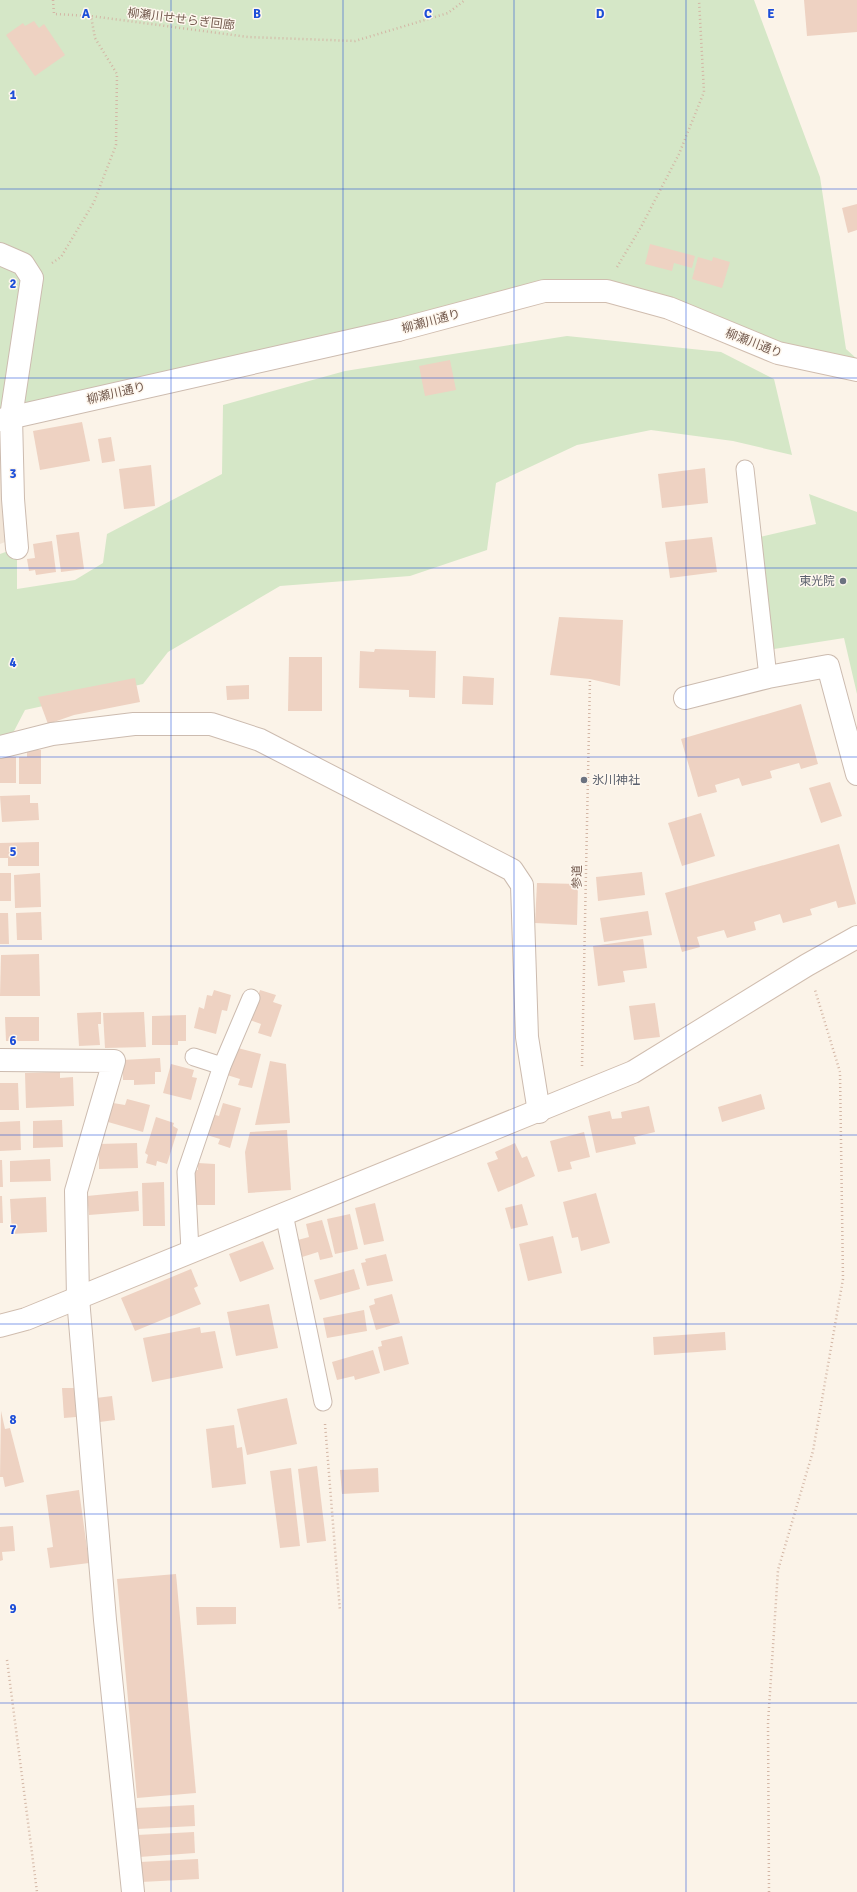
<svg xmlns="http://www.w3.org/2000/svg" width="857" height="1892" font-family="Signika,'Noto Sans JP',sans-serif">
	<rect width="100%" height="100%" fill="#fbf3e8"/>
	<polygon fill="#f2e5d7" points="0,450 5,542 0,544"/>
	<g fill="#d5e7c7">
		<polygon points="0,0 754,0 820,177 846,349 857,359 857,370 669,308 544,291 0,420"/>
		<polygon points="567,336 721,352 774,379 792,455 733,441 651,430 577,445 496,483 487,550 410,576 280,586 168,652 143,684 25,710 13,733 0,737 0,554 17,548 17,589 75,580 103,563 107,534 222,474 223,405 345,371"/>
		<polygon points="809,494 857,512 857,694 844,638 774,649 760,537 816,524"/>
	</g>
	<g fill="#eed2c2">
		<polygon points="804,0 857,0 857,32 807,36"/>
		<polygon points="34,21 39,28 44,24 65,55 35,76 6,35 23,23 25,26"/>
		<polygon points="857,204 857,230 848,233 842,208"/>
		<polygon points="650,244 695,256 692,268 674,263 672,271 645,264"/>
		<polygon points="698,257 712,261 713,257 730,262 722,288 692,279"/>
		<polygon points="450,360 456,390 425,396 419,366"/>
		<polygon points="82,422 90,461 40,470 33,431"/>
		<polygon points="111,437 115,461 102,463 98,439"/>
		<polygon points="151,465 155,506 124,509 119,469"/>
		<polygon points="705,468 708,503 662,508 658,474"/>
		<polygon points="79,532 84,569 61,572 56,535"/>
		<polygon points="712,537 717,572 670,578 665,542"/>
		<polygon points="52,541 56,572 36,575 35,570 29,571 27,559 35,558 33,544"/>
		<polygon points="559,617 623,620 620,686 590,679 550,675"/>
		<polygon points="375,649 436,651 435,698 409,697 409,690 359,688 360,651 374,652"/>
		<polygon points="289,657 322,657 322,711 288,711"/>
		<polygon points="463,676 494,678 493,705 462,704"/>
		<polygon points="135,678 140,702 74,715 48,724 38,697"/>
		<polygon points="249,685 249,699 227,700 226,686"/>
		<polygon points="801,704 818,764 801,769 799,763 770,771 772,778 742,786 739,778 715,785 717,792 698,797 681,739"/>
		<polygon points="27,750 41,750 41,784 19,784 19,757 27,757"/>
		<rect x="0" y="757" width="16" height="26"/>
		<polygon points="830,782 842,816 821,823 809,788"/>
		<polygon points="30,795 30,803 38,803 39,820 2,822 0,796"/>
		<polygon points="701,813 715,856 682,866 668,823"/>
		<polygon points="39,842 39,866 8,866 8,858 0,858 0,843"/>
		<polygon points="839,844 856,904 838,908 836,901 810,909 812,915 783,923 780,914 754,922 756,930 727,938 724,930 697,937 700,947 682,952 665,893"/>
		<polygon points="642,872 645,895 598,901 596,877"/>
		<rect x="0" y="873" width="11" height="28"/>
		<polygon points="40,873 41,907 15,908 14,875"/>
		<polygon points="537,883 578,884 577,925 535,923"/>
		<polygon points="648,911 652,935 604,942 600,918"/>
		<polygon points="41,912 42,940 17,940 16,913"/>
		<polygon points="0,913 8,913 9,944 0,944"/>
		<polygon points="643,939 647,968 623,971 625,982 598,986 593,946"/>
		<polygon points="39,954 40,996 0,996 1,955"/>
		<polygon points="214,990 231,995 227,1011 222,1010 216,1034 194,1028 199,1007 204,1009 207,995 212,996"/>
		<polygon points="260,990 276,995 273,1002 282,1005 271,1037 258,1033 261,1024 250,1020"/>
		<polygon points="655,1003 660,1037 634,1040 629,1006"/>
		<polygon points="101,1012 101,1024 98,1024 100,1045 79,1046 77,1013"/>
		<polygon points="144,1012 146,1047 105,1048 103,1013"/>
		<polygon points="186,1015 186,1041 178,1041 178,1045 152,1045 152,1016"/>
		<polygon points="5,1017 39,1017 39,1041 6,1041"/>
		<polygon points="234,1047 261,1054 252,1088 238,1085 240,1079 227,1075"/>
		<polygon points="160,1058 161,1072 155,1072 155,1084 134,1085 134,1080 123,1080 122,1060"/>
		<polygon points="270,1061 286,1064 290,1123 255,1125"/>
		<polygon points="171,1064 194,1070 192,1077 197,1078 191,1100 163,1093"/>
		<polygon points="60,1072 60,1078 73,1077 74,1106 26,1108 25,1073"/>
		<polygon points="0,1083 18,1083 19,1110 0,1110"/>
		<polygon points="761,1094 765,1109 722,1122 718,1107"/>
		<polygon points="127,1099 150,1105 143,1132 108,1122 113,1103 125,1105"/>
		<polygon points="223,1103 241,1108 230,1148 218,1144 220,1139 207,1135 212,1114 219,1116"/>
		<polygon points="649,1106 655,1132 634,1137 636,1144 596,1153 588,1116 610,1111 612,1119 622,1118 621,1112"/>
		<polygon points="156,1117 174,1123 173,1126 178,1129 167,1164 157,1161 156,1166 146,1163 148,1155 145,1153"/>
		<polygon points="62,1120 63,1147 33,1148 33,1121"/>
		<polygon points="20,1121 21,1150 0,1151 0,1122"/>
		<polygon points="287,1130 291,1190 248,1193 245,1152 250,1132"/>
		<polygon points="584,1132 590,1157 570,1162 572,1169 558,1172 550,1141"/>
		<polygon points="137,1143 138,1168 99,1169 99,1144"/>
		<polygon points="515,1143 522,1158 527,1156 535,1176 498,1192 487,1163 498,1159 495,1152"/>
		<polygon points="50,1159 51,1181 10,1182 10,1161"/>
		<polygon points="0,1160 2,1160 3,1187 0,1187"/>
		<polygon points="198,1163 215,1164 215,1205 193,1205 193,1170 198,1170"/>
		<polygon points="164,1182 165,1226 143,1226 142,1183"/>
		<polygon points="138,1191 139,1211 89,1215 87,1196"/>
		<polygon points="596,1193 610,1243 581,1251 578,1237 572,1238 563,1202"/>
		<polygon points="0,1196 2,1196 3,1223 0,1223"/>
		<polygon points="46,1197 47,1232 12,1234 10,1199"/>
		<polygon points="375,1203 384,1241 364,1245 355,1208"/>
		<polygon points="522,1204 528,1225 511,1229 505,1208"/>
		<polygon points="350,1214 358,1249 335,1254 327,1219"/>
		<polygon points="322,1220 333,1257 320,1260 318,1252 299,1258 294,1241 309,1237 306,1224"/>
		<polygon points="553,1236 562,1273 528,1281 519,1244"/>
		<polygon points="263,1241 274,1269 240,1282 229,1254"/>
		<polygon points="386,1254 393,1281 367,1286 361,1263 366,1262 365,1259"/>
		<polygon points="191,1269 198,1286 194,1288 201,1304 135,1331 121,1298"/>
		<polygon points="354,1269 360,1289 320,1300 314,1280"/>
		<polygon points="392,1294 400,1323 376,1330 369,1306 375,1304 374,1299"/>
		<polygon points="269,1304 278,1348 236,1356 227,1312"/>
		<polygon points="364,1310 367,1331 327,1338 323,1318"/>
		<polygon points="200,1327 201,1333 215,1331 223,1368 152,1382 143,1338"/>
		<polygon points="725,1332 726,1350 654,1355 653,1337"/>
		<polygon points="402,1336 409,1364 384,1371 378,1347 382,1346 381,1341"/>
		<polygon points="373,1350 380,1373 355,1380 354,1376 337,1380 332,1362"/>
		<polygon points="62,1388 75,1388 76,1417 64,1418"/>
		<polygon points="112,1396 115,1420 92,1423 88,1399"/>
		<polygon points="287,1398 297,1444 247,1455 237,1409"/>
		<polygon points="1,1411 5,1429 10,1428 24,1482 5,1487 3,1477 0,1477"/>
		<polygon points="234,1425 237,1448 242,1447 246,1484 212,1488 206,1429"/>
		<polygon points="317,1466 326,1541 307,1543 298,1469"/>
		<polygon points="291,1468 300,1546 280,1548 270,1471"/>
		<polygon points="378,1468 379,1492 342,1494 340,1470"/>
		<polygon points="79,1490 89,1563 50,1568 47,1548 53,1547 46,1495"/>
		<polygon points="13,1526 15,1551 2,1552 3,1560 0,1561 0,1527"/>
		<polygon points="176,1574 196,1793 137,1798 117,1579"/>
		<polygon points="196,1607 236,1607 236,1624 197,1625"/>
		<polygon points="194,1805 195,1826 137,1829 136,1808"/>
		<polygon points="194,1832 195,1853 139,1857 137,1835"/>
		<polygon points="198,1859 199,1879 141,1882 140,1862"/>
	</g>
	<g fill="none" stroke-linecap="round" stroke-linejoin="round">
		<g stroke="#ccbbaf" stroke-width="19">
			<g id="lane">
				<polyline points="745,469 768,677"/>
				<polyline points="194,1057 222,1066"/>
				<polyline points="284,1214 323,1402"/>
				<polyline points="190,1251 186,1172 222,1066 251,998"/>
			</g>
		</g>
		<g stroke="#ccbbaf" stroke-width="24">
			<g id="street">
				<polyline points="0,254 23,264 32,278 11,417 13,499 17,548"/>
				<polyline points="0,420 398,330"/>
				<polyline points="685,698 768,677 828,666 857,774"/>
				<polyline points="0,747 52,734 134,724 211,724 260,740 512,870 522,885 527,1037 539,1112"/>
				<polyline points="0,1060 114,1061 76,1191 78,1298 105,1620 133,1892"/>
			</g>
		</g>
		<g stroke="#d0bdaf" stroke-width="24">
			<g id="secondary">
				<polyline points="398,330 544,291 607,291 669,308 778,353 857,370"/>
				<polyline points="0,1326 26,1319 633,1072 807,965 857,937"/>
			</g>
		</g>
		<g stroke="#d3b6a5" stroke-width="2.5" stroke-dasharray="1 3" stroke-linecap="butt">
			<polyline points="53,0 54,14 91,16 248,37 355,41 448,13 465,0"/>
			<polyline points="52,263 61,257 94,202 116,145 117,74 95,38 91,16"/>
			<polyline points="617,267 641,227 679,154 704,92 699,0"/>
			<polyline points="582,1066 590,679"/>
			<polyline points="325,1424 340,1611"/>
			<polyline points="7,1660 37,1892"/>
			<polyline points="769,1892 768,1723 778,1570 813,1451 843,1279 840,1072 815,990"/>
		</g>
		<use href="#lane" stroke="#fff" stroke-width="17"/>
		<use href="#street" stroke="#fff" stroke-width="22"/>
		<use href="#secondary" stroke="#fff" stroke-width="22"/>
	</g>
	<path fill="none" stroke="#1d4ed8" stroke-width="1" stroke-opacity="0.55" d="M171 0V1892M343 0V1892M514 0V1892M686 0V1892M0 189H857M0 378H857M0 568H857M0 757H857M0 946H857M0 1135H857M0 1324H857M0 1514H857M0 1703H857"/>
	<g fill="#6b7280" stroke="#fef7ee" stroke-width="1.5">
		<circle cx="843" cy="581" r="4"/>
		<circle cx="584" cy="780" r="4"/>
	</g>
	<g text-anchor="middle" stroke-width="3" stroke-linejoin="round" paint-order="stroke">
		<g font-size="12" fill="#735a4e" stroke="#fef7ee">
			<text transform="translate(181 19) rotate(7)" y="4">柳瀬川せせらぎ回廊</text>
			<text transform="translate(431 321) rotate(-15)" y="4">柳瀬川通り</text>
			<text transform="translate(754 343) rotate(21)" y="4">柳瀬川通り</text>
			<text transform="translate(116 393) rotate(-13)" y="4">柳瀬川通り</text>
			<text transform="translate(577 877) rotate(-89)" y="4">参道</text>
		</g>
		<g font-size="12" fill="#5b616d" stroke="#fef7ee" text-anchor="end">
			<text x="835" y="585">東光院</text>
			<text x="592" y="784" text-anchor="start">氷川神社</text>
		</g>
	</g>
	<g font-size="13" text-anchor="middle" font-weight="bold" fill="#1d4ed8" stroke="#fef7ee" stroke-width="3" stroke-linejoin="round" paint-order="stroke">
		<text x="86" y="18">A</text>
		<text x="257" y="18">B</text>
		<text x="428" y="18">C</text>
		<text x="600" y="18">D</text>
		<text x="771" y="18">E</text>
		<text x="13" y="99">1</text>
		<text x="13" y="288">2</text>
		<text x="13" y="478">3</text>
		<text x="13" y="667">4</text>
		<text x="13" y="856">5</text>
		<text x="13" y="1045">6</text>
		<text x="13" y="1234">7</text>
		<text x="13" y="1424">8</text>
		<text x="13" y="1613">9</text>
	</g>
</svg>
